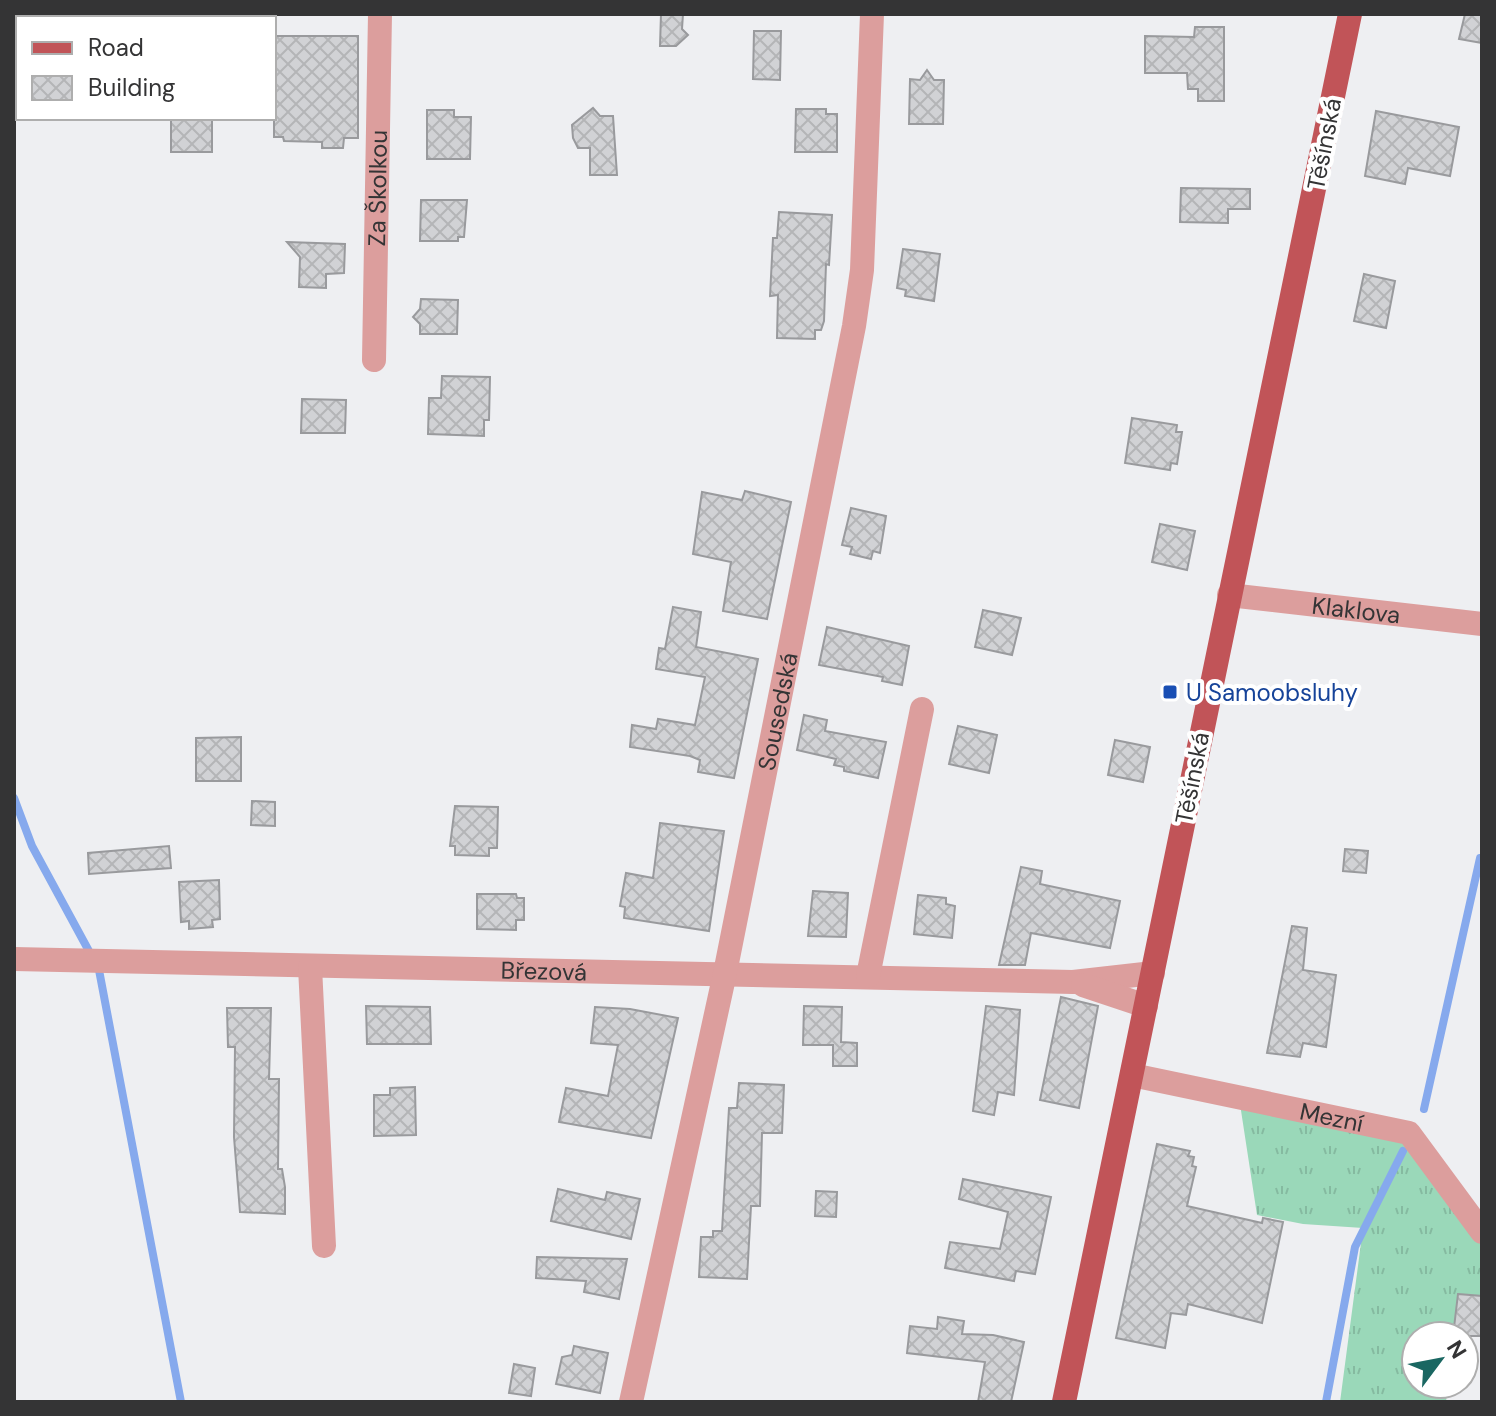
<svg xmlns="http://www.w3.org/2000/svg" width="1496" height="1416" font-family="'DM Sans',sans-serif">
<defs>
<pattern id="grass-tufts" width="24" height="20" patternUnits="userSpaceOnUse" patternTransform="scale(2)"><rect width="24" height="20" fill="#9ad8b9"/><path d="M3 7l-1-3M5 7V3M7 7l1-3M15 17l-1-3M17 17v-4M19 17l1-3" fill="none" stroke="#85baa0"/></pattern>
<pattern id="building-cross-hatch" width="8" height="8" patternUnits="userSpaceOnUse" patternTransform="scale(2)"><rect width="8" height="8" fill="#d1d2d5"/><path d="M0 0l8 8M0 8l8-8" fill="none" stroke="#b4b5b7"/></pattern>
</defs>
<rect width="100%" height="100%" fill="#eeeff2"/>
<path fill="url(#grass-tufts)" d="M1240,1104L1412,1141L1482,1238V1296L1458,1294L1454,1327H1446L1454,1329L1453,1336H1416V1384H1448L1446,1402H1340L1363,1228L1303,1224L1257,1215Z"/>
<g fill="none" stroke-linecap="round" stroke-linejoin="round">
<g stroke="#86a9ed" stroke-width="8">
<path d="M14,798L32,846L90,953"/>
<path d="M99,970L181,1402"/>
<path d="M1424,1109L1480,858"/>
<path d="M1326,1402L1355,1247L1403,1151"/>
</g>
</g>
<g fill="url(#building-cross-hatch)" stroke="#999a9d" stroke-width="2">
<path d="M661,14H683L682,29L688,35L676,46H660Z"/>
<path d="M1465,14H1482V43L1459,39Z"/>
<path d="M1195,27H1224V101H1198V89H1188L1187,73H1145V36L1194,37Z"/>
<path d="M754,31H781L780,80L753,79Z"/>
<path d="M274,36H358V138H344L343,148H322V142L284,141L283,137H274Z"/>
<path d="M927,70L934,80H944L943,124H909L910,79L920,80Z"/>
<path d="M593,108L600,116H613L617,175H590V148H578L573,138L572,125Z"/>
<path d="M796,109H826V114H837V152H795Z"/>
<path d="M427,110H454V117H471L470,159H427Z"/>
<path d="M1376,111L1459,127L1450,176L1408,168L1405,184L1365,176Z"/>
<rect x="171" y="118" width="41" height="34"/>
<path d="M1181,188L1250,189V209H1228V223L1180,222Z"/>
<path d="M421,200H467L464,237H458V241H420Z"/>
<path d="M779,212L832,215L829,265L826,264L824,321L821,330H815V339L777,338L778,295L770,296L773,238H777Z"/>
<path d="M287,242L345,244L344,273L326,274V288L299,287L300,257Z"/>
<path d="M903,249L940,254L934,301L905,296L906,290L897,288Z"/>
<path d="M1364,274L1395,281L1386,328L1354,321Z"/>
<path d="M421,299L458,300L457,334H420V324L413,317L420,309Z"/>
<path d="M442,376L490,377L489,420H484V436L428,434L429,398H441Z"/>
<path d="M302,399L346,400L345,433H301Z"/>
<path d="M1132,418L1177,425L1176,432H1182L1177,464L1171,463L1170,470L1125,463Z"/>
<path d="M745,491L791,502L767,619L723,611L731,562L693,554L702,492L742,500Z"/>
<path d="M851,508L886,516L880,553L873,551L871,559L850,554L852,547L842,545Z"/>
<path d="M1160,524L1195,531L1187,570L1152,562Z"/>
<path d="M673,607L701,612L696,647L758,659L734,778L698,772L700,760L690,756L630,747L632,725L656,729L658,719L695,725L705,677L656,669L659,648L665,649Z"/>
<path d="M983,610L1021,618L1012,655L975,647Z"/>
<path d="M827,627L909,646L902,685L882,681L883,677L819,665Z"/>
<path d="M804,715L827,720L825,731L886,742L878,778L844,771V767L834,765L836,759L797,750Z"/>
<path d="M958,726L997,735L989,773L949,764Z"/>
<path d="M241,737V781H196V738Z"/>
<path d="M1115,740L1150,747L1143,782L1108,775Z"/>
<path d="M252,801L275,802V826L251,825Z"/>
<path d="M455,806L498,807L497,848H489V856L455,855V846H450Z"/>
<path d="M660,823L724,831L709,931L624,918L625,907L620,906L626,873L653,878Z"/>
<path d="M169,846L171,868L89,874L88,853Z"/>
<path d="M1345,849L1368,851L1366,873L1343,871Z"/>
<path d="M1021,867L1042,871L1040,884L1120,901L1110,948L1031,933L1025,965H999Z"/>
<path d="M219,880L220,919L212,920L213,927L189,929V921L181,922L179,882Z"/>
<path d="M813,891L848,893L846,937L808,936Z"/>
<path d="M477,894H516L517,898H524V920H516V930L477,929Z"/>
<path d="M918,895L946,898V904L955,906L952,938L914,934Z"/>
<path d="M1292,926L1307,928L1303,970L1336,975L1326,1047L1303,1043L1300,1057L1267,1053Z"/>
<path d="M1061,997L1098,1006L1079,1108L1040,1100Z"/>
<path d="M366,1006L430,1007L431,1044H367Z"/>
<path d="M804,1006L842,1007L841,1042L857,1043V1066H833V1045H803Z"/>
<path d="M986,1006L1020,1010L1014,1095L998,1092L994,1115L973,1111Z"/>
<path d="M595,1007L630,1009L678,1018L651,1138L559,1122L566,1088L608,1096L618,1045L591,1043Z"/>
<path d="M227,1008H271L269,1079H279L278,1169H282L285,1187V1214L240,1212L234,1137L235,1047H228Z"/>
<path d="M739,1083L784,1085L782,1133H762L760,1206H751L747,1279L699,1277L701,1237H713V1231H722L729,1108H737Z"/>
<path d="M415,1087L416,1135L374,1136V1095H390V1088Z"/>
<path d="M1157,1144L1190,1151L1188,1156L1194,1157L1192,1166L1196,1167L1187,1206L1262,1223L1263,1218L1283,1222L1262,1323L1188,1304L1186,1315L1171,1313L1165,1348L1116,1338Z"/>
<path d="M963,1179L1051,1197L1035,1274L1016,1271L1014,1281L945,1268L950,1242L1000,1249L1008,1212L959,1199Z"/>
<path d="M558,1189L605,1200L607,1192L640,1199L631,1239L551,1221Z"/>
<path d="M816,1191L837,1192L836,1217L815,1216Z"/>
<path d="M537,1257L627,1259L619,1299L584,1292L586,1281L536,1278Z"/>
<path d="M1458,1294L1482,1296V1336H1453Z"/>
<path d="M938,1317L964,1321L962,1334L993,1335L1024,1342L1011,1402H978L985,1362L907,1353L910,1326L937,1329Z"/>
<path d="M574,1346L608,1353L600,1393L556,1384L562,1357L572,1355Z"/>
<path d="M514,1364L535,1368L531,1396L509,1393Z"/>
</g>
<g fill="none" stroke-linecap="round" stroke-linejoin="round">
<g stroke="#dc9e9d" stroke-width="24">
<path id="s1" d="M374,360L380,14"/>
<path id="s2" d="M1229,595L1482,624"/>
<path id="s3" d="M14,959L1073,982L1153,973"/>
<path d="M310,967L324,1246"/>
<path d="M868,976L922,709"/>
<path d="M1083,985L1146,1006"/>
<path id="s4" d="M1132,1075L1409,1133L1482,1232"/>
<path id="s5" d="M631,1402L725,973L854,326L862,270L872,14"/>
</g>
<path stroke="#c15458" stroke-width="24" d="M1064,1402L1350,14"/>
</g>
<rect fill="#1a4fb4" stroke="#fff" stroke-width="3" x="1162" y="684" width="16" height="16" rx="4"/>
<g text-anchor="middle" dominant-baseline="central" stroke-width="8" stroke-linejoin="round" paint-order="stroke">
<g font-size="24" fill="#343435" stroke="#fff">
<text transform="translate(1324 144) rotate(-79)">Těšínská</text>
<text stroke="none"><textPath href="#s1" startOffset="172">Za Školkou</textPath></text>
<text stroke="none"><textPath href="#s2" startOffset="128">Klaklova</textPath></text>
<text stroke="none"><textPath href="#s5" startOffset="706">Sousedská</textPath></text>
<text transform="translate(1192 778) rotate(-79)">Těšínská</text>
<text stroke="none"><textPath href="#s3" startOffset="530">Březová</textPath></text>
<text stroke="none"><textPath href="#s4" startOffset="204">Mezní</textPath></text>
</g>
<g font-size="24" fill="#164399" stroke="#fff" text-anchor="start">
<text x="1186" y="692">U Samoobsluhy</text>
</g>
</g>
<rect width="1496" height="1416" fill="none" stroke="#343435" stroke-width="32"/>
<rect x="16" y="16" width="260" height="104" fill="#ffffff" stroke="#aeaeae" stroke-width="2"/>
<rect x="32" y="42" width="40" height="12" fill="#c15458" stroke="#aeaeae" stroke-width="2"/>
<text x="88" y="56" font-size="24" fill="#343435">Road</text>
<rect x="32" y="76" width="40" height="24" fill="url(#building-cross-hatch)" stroke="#aeaeae" stroke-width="2"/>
<text x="88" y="96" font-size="24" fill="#343435">Building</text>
<g transform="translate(1440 1360) rotate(58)"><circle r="38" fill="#ffffff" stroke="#aeaeae" stroke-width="2"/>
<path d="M0-6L14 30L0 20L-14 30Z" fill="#1a6762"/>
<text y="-12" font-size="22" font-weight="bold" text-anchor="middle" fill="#343435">N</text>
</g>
</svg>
